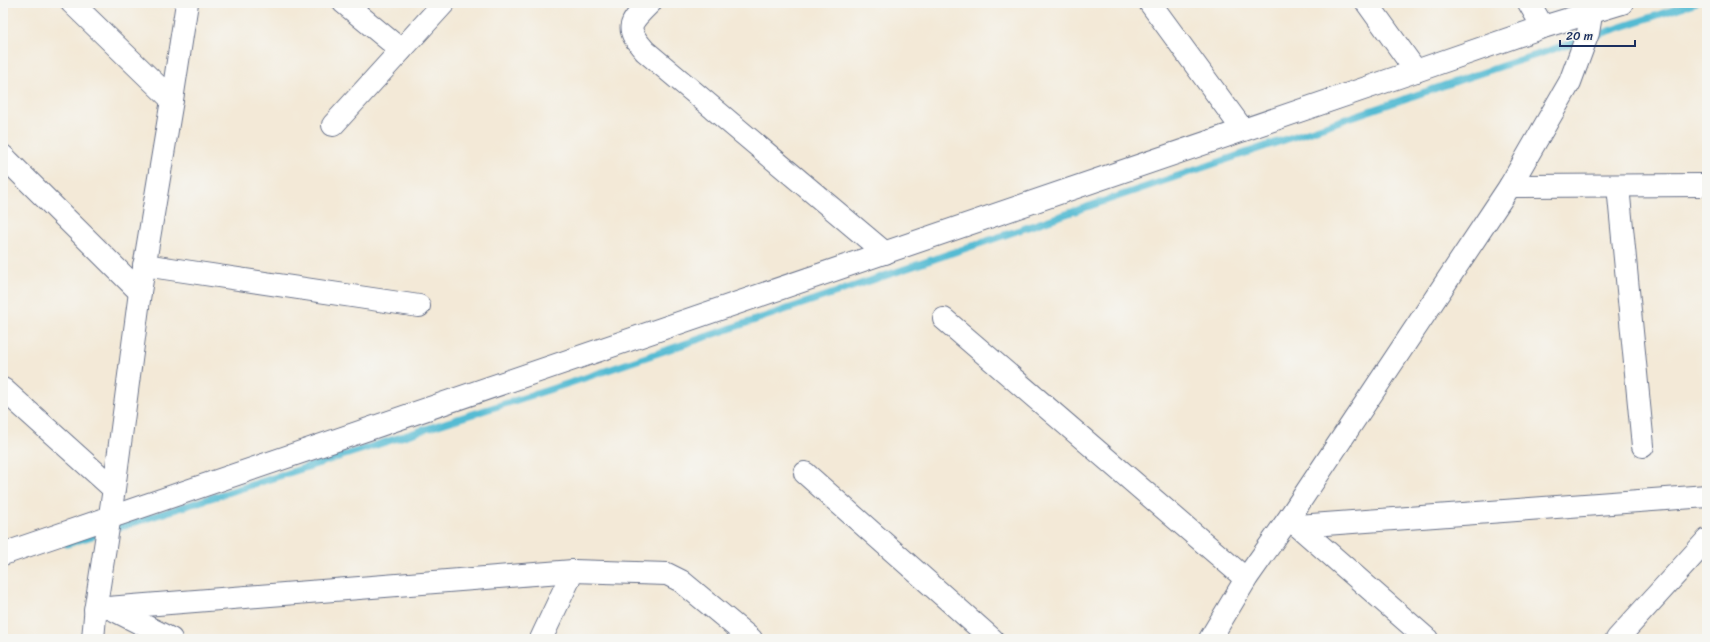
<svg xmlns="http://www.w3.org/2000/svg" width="1710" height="642" font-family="Sriracha,sans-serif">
<rect width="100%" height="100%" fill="#f6f6f2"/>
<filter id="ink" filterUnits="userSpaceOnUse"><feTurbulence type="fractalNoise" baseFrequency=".025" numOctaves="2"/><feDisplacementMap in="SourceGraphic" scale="8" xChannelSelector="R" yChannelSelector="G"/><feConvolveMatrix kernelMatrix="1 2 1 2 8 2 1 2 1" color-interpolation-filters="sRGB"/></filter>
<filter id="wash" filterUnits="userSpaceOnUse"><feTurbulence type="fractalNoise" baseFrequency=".012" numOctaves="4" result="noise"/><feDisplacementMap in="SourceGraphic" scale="16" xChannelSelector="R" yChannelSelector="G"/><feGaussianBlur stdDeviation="0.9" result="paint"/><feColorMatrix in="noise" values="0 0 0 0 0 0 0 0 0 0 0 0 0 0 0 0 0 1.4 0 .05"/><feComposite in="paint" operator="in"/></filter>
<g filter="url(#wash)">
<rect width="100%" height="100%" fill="#f3e9d7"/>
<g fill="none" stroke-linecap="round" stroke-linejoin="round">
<g stroke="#55bbd3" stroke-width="7">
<path d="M1591,37L1694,3"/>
<path d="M67,544L570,383L1463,79L1581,40"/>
</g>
</g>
</g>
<g filter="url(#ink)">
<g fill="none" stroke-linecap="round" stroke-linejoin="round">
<defs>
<g id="minor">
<path d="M72,3L172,100"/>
<path d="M344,3L401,50"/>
<path d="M650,3C629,24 624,27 645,51L885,253"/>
<path d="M1150,3L1243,130"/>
<path d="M1367,3L1416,71"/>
<path d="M1529,3L1543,27"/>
<path d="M333,125L444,3"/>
<path d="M3,156L140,292"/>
<path d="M1510,186L1707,185"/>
<path d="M1618,186L1643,446"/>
<path d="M144,265L419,306"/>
<path d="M944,319L1246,579"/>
<path d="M3,389L114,489"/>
<path d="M805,473L992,639"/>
<path d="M1291,520L1427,639"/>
<path d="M1298,526L1707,496"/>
<path d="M3,554L1416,71L1543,27L1622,3"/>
<path d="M110,608L171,639"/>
<path d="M95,609L573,571L667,574L681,581L751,639"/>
<path d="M93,639L96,605L114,489L140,292L172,100L187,3"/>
<path d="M541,639L573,571"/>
<path d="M1210,639L1246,579L1289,518L1510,186L1570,82L1588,33L1593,3"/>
<path d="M1617,639L1707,540"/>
</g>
</defs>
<use href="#minor" stroke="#677088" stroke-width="24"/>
<use href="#minor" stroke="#fff" stroke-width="22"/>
</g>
</g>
<rect width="1710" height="642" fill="none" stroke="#f6f6f2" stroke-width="16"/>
<path d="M1560 40v6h75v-6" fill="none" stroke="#1b2f5e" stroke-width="2"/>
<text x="1566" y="40" font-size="12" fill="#1b2f5e" stroke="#f6f6f2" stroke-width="3" paint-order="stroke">20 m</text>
</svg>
